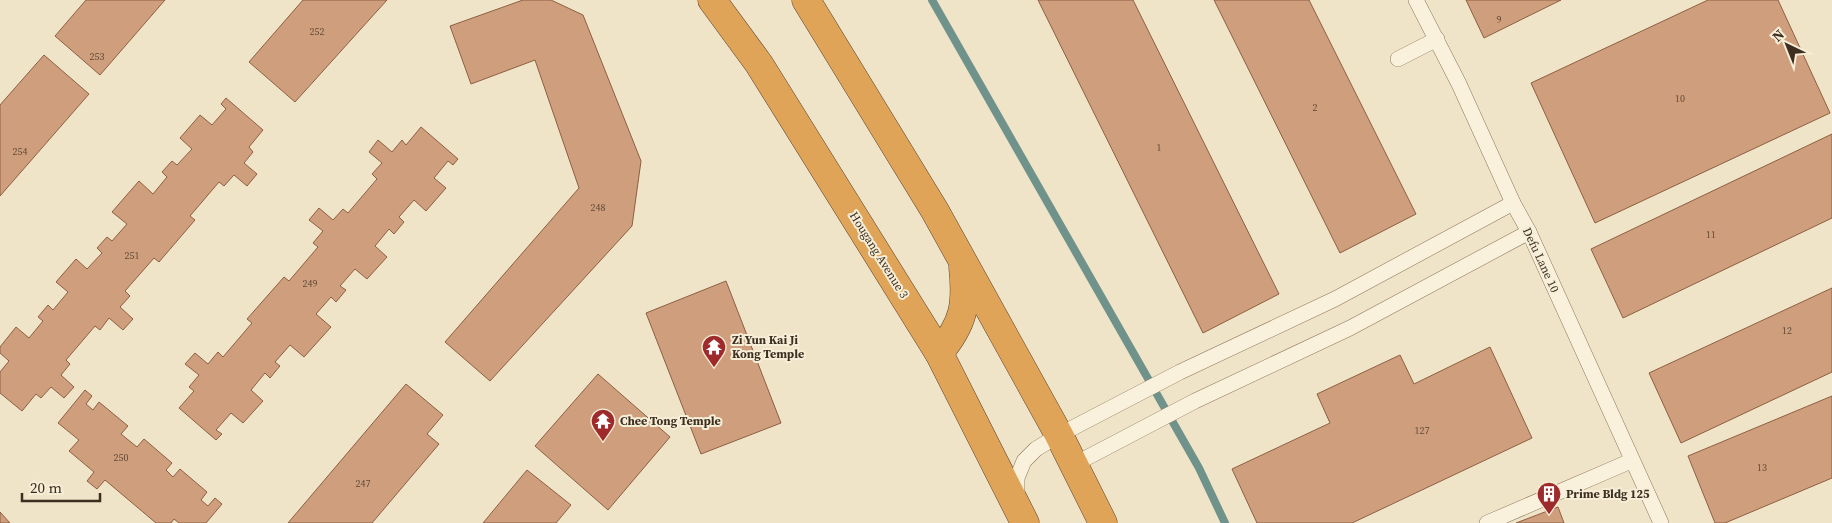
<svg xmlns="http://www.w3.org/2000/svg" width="1832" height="523" font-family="'Source Serif 4',serif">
<rect width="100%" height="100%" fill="#f0e4c8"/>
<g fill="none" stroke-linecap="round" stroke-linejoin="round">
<path stroke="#6f938a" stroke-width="8" d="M932,0L1199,468L1225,523"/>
</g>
<g fill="#cf9f7d" stroke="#8d5f41">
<path d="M86,0H165L100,75L55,36Z"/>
<path d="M303,0H387L295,102L249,62Z"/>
<path d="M523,0H551L583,15L641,161L632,226L490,381L445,342L579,188L535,60L471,84L450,26Z"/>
<path d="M1038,0H1133L1279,294L1203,333Z"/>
<path d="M1214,0H1309L1416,214L1340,253Z"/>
<path d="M1466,0H1561L1484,38Z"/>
<path d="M1708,0H1778L1830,113L1595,223L1531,83Z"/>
<path d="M44,55L89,94L0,196V105Z"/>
<path d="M226,98L263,130L249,147L253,152L244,163L257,174L247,186L234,175L224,186L219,182L190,216L195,220L159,262L154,258L125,291L130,296L120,307L133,319L123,330L109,318L100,330L95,326L66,360L70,364L61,375L74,387L64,398L51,387L41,398L36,394L22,411L0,393V372L9,361L0,353V347L16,327L29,338L43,321L38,317L48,305L53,310L68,292L56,282L76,259L87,269L102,253L97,248L107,237L112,241L127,224L112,212L139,181L153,194L167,177L162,172L172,161L177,165L192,149L180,138L200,115L212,125L226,109L221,104Z"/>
<path d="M421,127L458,159L453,165L448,161L434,178L446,188L426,211L414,200L399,217L404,222L394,234L389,229L375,246L387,257L367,279L355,269L340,286L346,290L336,302L331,297L316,314L331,327L304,357L290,345L275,362L280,366L270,378L265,373L251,390L263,401L243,423L231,413L216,430L222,434L216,440L179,408L194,391L189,387L199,375L185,364L195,353L208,364L218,352L223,357L252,323L247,319L284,277L289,281L318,247L313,243L323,231L309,220L319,208L333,220L343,209L348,213L377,179L372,174L382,163L369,152L378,140L392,152L402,140L406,145Z"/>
<path d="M1832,134V218L1623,318L1591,249Z"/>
<path d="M726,281L781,423L701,454L646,313Z"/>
<path d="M1832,288V372L1681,443L1649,373Z"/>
<path d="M1490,347L1532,438L1352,523H1257L1232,469L1330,423L1317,394L1400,355L1414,384Z"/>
<path d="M598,374L670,437L608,510L535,446Z"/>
<path d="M406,384L443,415L427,434L439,444L372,523H288Z"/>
<path d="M85,390L92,396L86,404L93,410L99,402L128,426L121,434L137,447L144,439L172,463L166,470L173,477L180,469L207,492L201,500L208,506L215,498L222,504L206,523H179L174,519L171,523H156L105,480L97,489L87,481L94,472L69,451L79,440L58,423Z"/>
<path d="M1832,396V478L1725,523H1715L1688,456Z"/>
<path d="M527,470L571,505L556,523H483Z"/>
<path d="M1558,507L1564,523H1516Z"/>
<path d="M0,512L10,523H0Z"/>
</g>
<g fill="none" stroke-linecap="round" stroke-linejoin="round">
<defs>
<g id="lane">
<path d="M1416,0L1459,84L1513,203L1529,232L1661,523"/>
<path d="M1398,59L1437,39"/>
<path d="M1073,465L1195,401L1350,328L1529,232"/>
<path d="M1017,496V478L1024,461L1036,449L1059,435L1180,372L1335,299L1513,203"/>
<path d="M1487,523L1631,461"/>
</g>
<g id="highway">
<path d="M712,0L759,64L939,353L1025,523"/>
<path d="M806,0L935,211L1059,435L1103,523"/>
<path d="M939,353C964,323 967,305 963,267"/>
</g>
</defs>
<use href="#lane" stroke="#8d765c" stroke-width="16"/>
<use href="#highway" stroke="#5b4430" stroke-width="29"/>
<use href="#lane" stroke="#faf1dc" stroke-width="15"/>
<use href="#highway" stroke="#e0a458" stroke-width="28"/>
</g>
<defs>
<symbol id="temple-pin" viewBox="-11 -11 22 30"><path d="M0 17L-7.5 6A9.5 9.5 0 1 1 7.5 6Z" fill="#9e2a2b" stroke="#f7eed8"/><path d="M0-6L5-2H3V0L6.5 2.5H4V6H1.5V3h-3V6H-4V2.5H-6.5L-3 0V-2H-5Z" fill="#fff"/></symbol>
<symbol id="building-pin" viewBox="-11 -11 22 30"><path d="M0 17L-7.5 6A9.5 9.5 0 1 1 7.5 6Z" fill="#9e2a2b" stroke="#f7eed8"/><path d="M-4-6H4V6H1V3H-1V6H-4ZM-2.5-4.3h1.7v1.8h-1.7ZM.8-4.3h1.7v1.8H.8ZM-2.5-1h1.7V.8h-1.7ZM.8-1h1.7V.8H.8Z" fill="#fff"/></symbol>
</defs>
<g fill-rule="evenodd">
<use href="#temple-pin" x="700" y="333" width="28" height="38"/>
<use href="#temple-pin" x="589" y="407" width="28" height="38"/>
<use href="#building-pin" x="1535" y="480" width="28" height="38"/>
</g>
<g text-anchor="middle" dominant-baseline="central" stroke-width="4" stroke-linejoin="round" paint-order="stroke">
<g font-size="10" fill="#624a37">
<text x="1499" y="19">9</text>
<text x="317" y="31">252</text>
<text x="97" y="56">253</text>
<text x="1680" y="98">10</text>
<text x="1315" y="107">2</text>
<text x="1159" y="147">1</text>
<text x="20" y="151">254</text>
<text x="598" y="207">248</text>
<text x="1711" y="234">11</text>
<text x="132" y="255">251</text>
<text x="310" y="283">249</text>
<text x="1787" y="330">12</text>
<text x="1422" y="430">127</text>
<text x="121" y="457">250</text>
<text x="1762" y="467">13</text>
<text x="363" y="483">247</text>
</g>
<g font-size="12" fill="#3d2e20" stroke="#f7eed8">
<text transform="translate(879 255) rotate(58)">Hougang Avenue 3</text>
<text transform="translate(1541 260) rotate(65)">Defu Lane 10</text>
</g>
<g font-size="12" font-weight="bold" fill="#3d2e20" stroke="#f7eed8" text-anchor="start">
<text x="732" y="340">Zi Yun Kai Ji<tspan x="732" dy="14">Kong Temple</tspan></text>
<text x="620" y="421">Chee Tong Temple</text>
<text x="1566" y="494">Prime Bldg 125</text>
</g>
</g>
<g transform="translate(1787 45) rotate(317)" stroke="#f7eed8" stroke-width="4" paint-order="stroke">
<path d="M0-4L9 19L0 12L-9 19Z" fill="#3d2e20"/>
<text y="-8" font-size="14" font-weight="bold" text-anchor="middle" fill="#3d2e20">N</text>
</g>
<path d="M22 493v8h78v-8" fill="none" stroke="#3d2e20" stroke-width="2.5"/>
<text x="30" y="493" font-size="15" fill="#3d2e20" stroke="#f7eed8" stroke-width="4" paint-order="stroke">20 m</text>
</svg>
